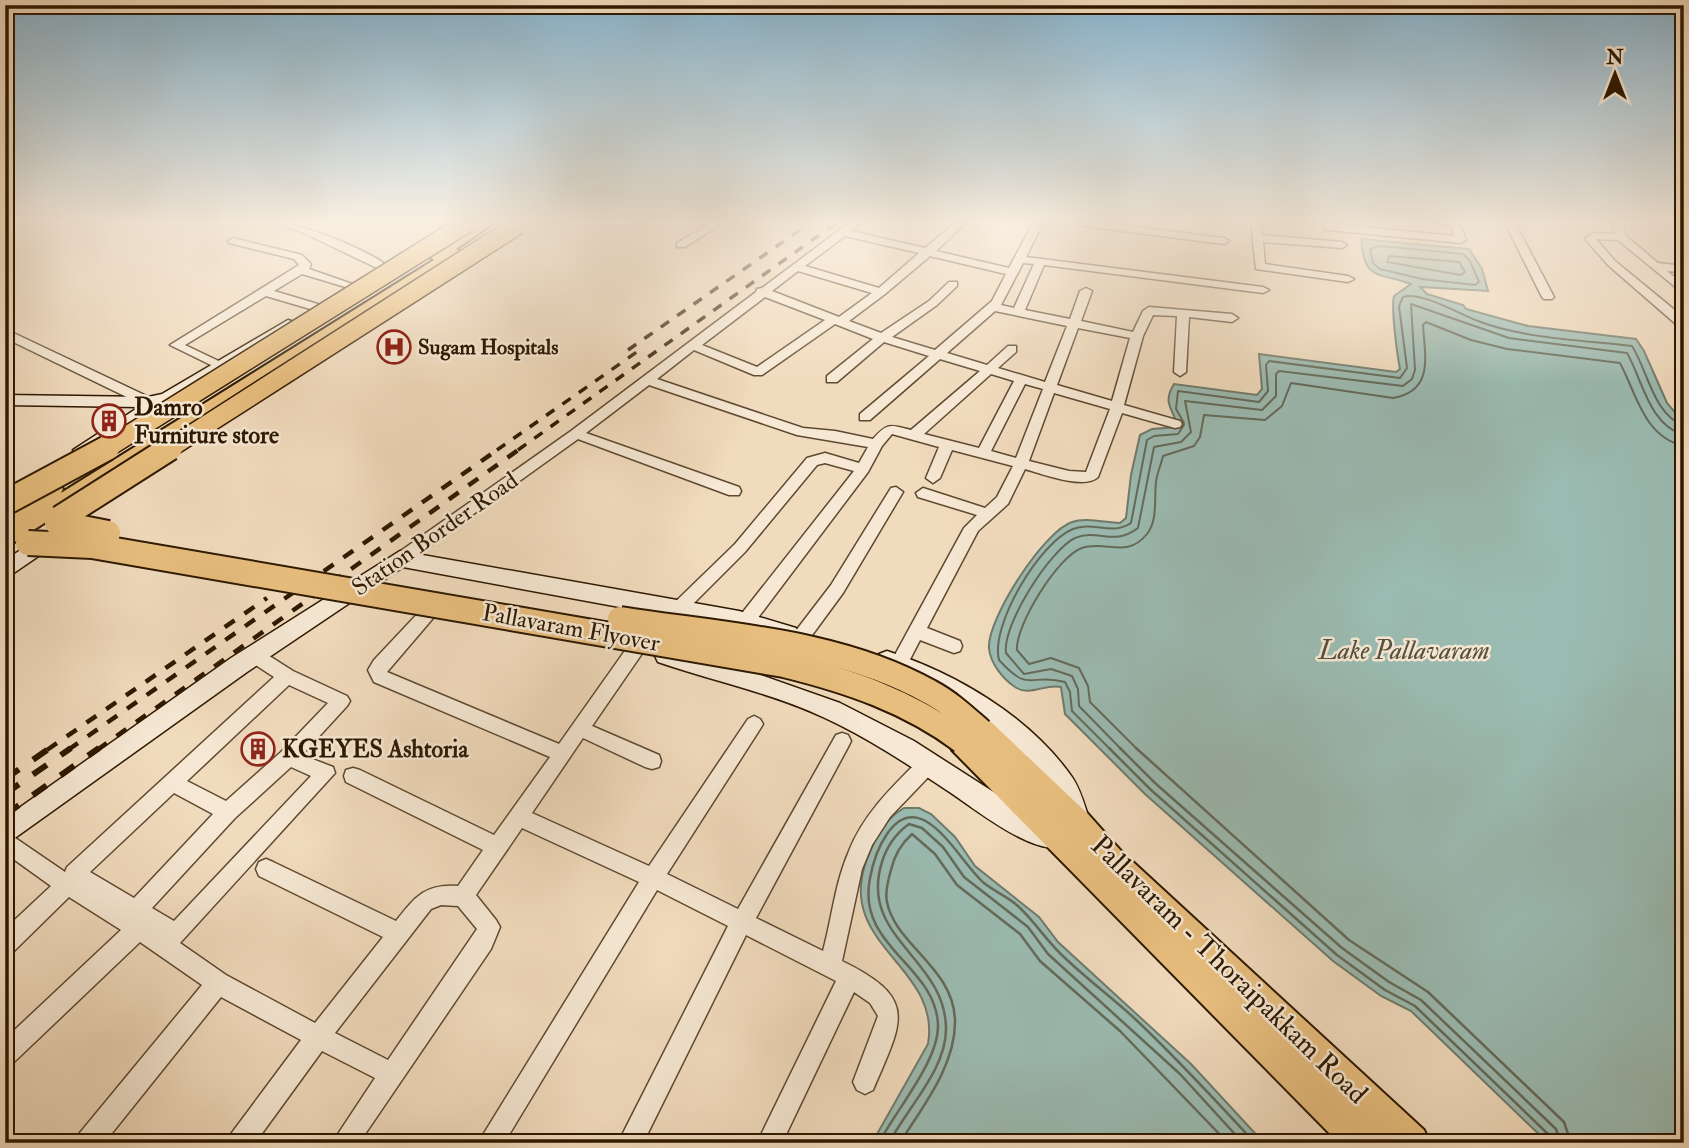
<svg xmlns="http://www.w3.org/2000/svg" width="1689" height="1148" font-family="'IM FELL Double Pica',serif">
<rect width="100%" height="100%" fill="#f1dbbd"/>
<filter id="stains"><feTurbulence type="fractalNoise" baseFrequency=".00286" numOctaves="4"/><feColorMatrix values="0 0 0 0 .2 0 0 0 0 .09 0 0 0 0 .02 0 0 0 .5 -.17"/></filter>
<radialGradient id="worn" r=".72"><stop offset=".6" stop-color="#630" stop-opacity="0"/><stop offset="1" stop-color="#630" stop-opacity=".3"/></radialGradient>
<g fill="#9bbbb2" stroke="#6f7a6b" stroke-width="2">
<path d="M1361,239L1469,249L1482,269L1488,291L1420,287L1427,294L1463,305L1466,309L1528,326L1636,339L1644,351L1667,403L1684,423V1143H1548L1411,1011L1381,996L1333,961L1145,794L1065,714L1061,687C1046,683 1029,697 1015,687C1003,679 990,663 989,648C987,619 1044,531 1072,522C1086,517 1106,523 1120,523L1126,518L1131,475L1140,435L1152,429L1177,427C1175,409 1161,405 1174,384L1257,395L1262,389L1259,354L1396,372L1400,369C1397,354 1391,308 1394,296L1411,284C1378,272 1364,281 1361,239Z"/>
<path d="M904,808H919L931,814L955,837L975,866L1039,917L1058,942L1191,1064L1264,1143H872L928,1044C942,964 830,945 869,854C877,835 885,819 904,808Z"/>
</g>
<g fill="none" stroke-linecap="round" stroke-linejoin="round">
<g stroke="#646a5a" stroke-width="2">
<path d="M1380,246L1463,254L1470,261L1479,282L1475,285L1422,279L1380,269L1373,263L1370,249Z"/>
<path d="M1389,256L1459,262L1465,272L1461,275L1387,262Z"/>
<path d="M1184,423L1176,409L1178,391L1259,402L1268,391L1266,365L1269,361L1400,378L1407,368L1399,306L1403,297C1421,291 1459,314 1478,321C1525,339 1582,340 1632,346C1648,371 1653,414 1684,426"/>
<path d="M1111,750L1072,711L1070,692L1065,682C1029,672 1031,695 999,660C990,625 1040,542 1073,529C1093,521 1112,536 1131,523L1147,440L1154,436L1178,434L1184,425"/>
<path d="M1122,750L1079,706L1078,689L1072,676L1051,669L1024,674L1006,653C1002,625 1050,550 1075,538C1098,528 1113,547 1138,528L1154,447L1181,442L1191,432L1185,401L1262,410L1276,396V374L1279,371L1403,386L1412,379L1415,370L1411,304L1509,338L1627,353C1643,381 1649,425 1684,435"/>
<path d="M1138,750L1090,702L1088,686L1079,668L1051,658L1029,664L1017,650C1015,626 1058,556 1082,548C1106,540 1127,559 1147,534C1158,520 1154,499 1156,482C1157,473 1161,465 1163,456L1194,446L1200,437L1204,415L1265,420L1282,406L1291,383L1393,398C1434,391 1425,357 1423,325L1426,322L1471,340L1507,349L1620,363C1637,395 1644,437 1684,446"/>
</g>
<g stroke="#646a5a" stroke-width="2.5">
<path d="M1109,748L1150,789L1337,955L1385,990L1415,1006L1549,1135L1552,1143"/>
<path d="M1120,748L1155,783L1342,948L1389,982L1421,1000L1556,1129L1561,1143"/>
<path d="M1136,748L1349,940L1428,992L1564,1122L1571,1143"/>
<path d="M879,1143C895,1111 939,1061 938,1025C936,965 856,947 870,878C873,862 878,847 887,834C922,783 959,862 984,883C995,892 1009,897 1019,907C1036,923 1048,943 1065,958C1087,979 1111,997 1133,1017C1176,1057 1215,1100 1255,1143"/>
<path d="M889,1143C907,1108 946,1070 946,1029C946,958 858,938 882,862C887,846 895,834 909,824L922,828L943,847L964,877L1028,927L1048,954L1180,1074L1243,1143"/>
<path d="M900,1143C922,1107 955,1067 955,1022C955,968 895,945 887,902C885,893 888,880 891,870C894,856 901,844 912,834L935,854L957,885L1020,934L1040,961L1120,1031L1228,1143"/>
</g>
<defs>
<g id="street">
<path d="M276,223C300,222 370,251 389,267L379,269L304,233Z"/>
<path d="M710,223H722L685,247H677V243Z"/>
<path d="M849,223H860L851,231L925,248L955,223H966L936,251L1009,268L1033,223H1043L1026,257L1263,287L1269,290L1263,293L1044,265L1025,310L1070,319L1080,291L1086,288L1092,291L1081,321L1133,332L1143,311L1149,307L1232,314L1238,318L1232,322L1189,317L1186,372L1180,376L1174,372L1177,316L1153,315L1143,336L1124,405L1180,421L1182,424L1180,427L1175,428L1122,413L1098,477C1085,490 1042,474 1025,469L1008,504L978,531L927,628L960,641L962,646L960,651L954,653L920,640L905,669L899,671L893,669L890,664L964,528L977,515L918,497L916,493L923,488L985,508L997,497L1013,466L952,450L940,478L933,483L926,478L939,447L892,434L882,446L868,472L751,627H739L737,622L739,617L854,471L825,463L817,465L745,552L684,613H672L670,609L672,605L735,544L807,458L825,453L859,463L868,447L797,435L649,385L586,433L739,487L741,491L739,495H729L578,439L405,563H395L392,559L395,555L571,431L756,292L757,289L762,288ZM845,236L919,253L879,288L805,266ZM930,256L1006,274L992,301L935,350L892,337L937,305L957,286V282H949L929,301L881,333L849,321L885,294ZM1023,263L1034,264L1014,308L1001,305ZM798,271L872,293L839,317L772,291ZM765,297L825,320L757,367L702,345ZM995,311L1067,326L1045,382L998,368L1016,352V346H1008L987,365L947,353ZM835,324L873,339L827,376V382H837L884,342L929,356L860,414V420H870L940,359L980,371L911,430C890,425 888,422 873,439L835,431L803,428L657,379L694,350L754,375H762ZM1078,328L1130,338L1112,401L1057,385ZM991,374L1014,381L979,448L924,434ZM1025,384L1043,389L1016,458L991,451ZM1054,393L1110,409L1086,472L1069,471L1029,461Z"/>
<path d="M1078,223H1105L1224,238L1229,241L1224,244L1083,226Z"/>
<path d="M1251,223H1261L1262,235L1342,242L1347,245L1342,248L1263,242L1265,264L1348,276L1354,279L1348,282L1256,269Z"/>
<path d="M1323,223L1454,236L1452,227L1438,223H1459L1466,240L1461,243L1328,230L1324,229Z"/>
<path d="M1505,223H1515L1554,297L1552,299H1544L1542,297Z"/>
<path d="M1612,223H1622L1626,236L1658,263L1684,266V272L1667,271L1684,285V294L1618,240L1596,239L1615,261L1677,312L1684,319V331L1608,265L1585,239L1593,233L1615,234Z"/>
<path d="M233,238L302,255L311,264L309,269L358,286L352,289L302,274L274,291L321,305V309L317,311L266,296L185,345L227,365L221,369L217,368L170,345L299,265L294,259L229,243L228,241Z"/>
<path d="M5,329L153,399L155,402L148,406L143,405L5,338Z"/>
<path d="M896,487L903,492L843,593L807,642H795L793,637L795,632L831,585L891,488Z"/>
<path d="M428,607L434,609L436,613L434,617L387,672L559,744L629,645L635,643L641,645L643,650L641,655L592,726L659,755L661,761L659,767L652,769L645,767L583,738L532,813L649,866L748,719L754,716L760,719L763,724L760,729L667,874L738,909L836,735L842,733L848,735L851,741L848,747L756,918L823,951C832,918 835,883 849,851C864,813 894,785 922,757L929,755L936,757L938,763L936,769L890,817L872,845L862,869L842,961C920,999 902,1021 873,1090L865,1094L857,1090L853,1082L878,1016L870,1003L854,992L782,1143H757L836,981L746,935L643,1143H618L728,926L657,890L504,1143H478L639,882L522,828L476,895L496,920L500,927L491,949L359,1143H332L375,1078L322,1051L255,1143H228L231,1134L301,1040L221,997L104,1143H76L79,1134L202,985L140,942L13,1063L5,1066V1039L121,930L69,897L13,952L5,955V929L51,886L5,853V831L65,872L67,867L274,677L248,660L246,655L248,650L254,648L260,650L293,671L347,696L350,701L347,706L302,755L333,767L335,773L180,943L226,975L315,1023L383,937L259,876L256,869L259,862L266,859L273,862L396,921C416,896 425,884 458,886L483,850L346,782L344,776L346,770L353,768L360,770L494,835L550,757L374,682L368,670L374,660L422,609ZM289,685L328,703L281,752L226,801L187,781ZM291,767L311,776L174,921L152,908L235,818ZM174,793L213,814L134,898L90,872ZM441,905L458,906L477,929L388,1060L335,1033L431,909Z"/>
</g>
<g id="secondary">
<path d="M1669,223H1684V228L1671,226Z"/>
<path d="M288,320L294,322V328L89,454H75L73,450L139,407L5,405V395L148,397L162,394Z"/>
<path d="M49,532L56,534L59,539L56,544L5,579V560Z"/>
<path d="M400,551L739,611L796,628L799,634L796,640L788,643L739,629L403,567L247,672L5,845V818L231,658Z"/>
<path d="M666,647L721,661L840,703L914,741L1034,818L1065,828L1069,837L1065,846C1035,858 974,808 948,791C909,765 868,738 825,718C772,693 713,681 658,662L655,656L658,650Z"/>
<path d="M887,651C957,674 1029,716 1072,777C1081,790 1085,807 1090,822L1086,830L1077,834L1068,830C1063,819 1061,806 1055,795C1027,740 935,686 879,666L876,660L879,654Z"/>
</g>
<g id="primary">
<path d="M475,223H494L456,249L464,254L462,258L5,548V528L12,524L5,526V507L52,481L60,484L63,489L61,493L434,260L427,255L429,251Z"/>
<path d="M981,719L991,722L1088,814L1121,851L1424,1130L1430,1143H1339L952,750L948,741L952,732L967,731L971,722Z"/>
</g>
</defs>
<use href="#street" stroke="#5e4930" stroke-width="3"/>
<use href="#secondary" stroke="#2d1801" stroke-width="3"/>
<use href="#primary" stroke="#2d1801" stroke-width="4"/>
<use href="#street" fill="#f6e8d4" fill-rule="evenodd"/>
<use href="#secondary" fill="#f6e8d4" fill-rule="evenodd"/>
<use href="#primary" fill="#e8be7e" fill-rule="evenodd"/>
<g stroke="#2d1801" stroke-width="3.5" stroke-dasharray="10 10" stroke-linecap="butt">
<path d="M628,350L810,223"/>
<path d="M497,450L641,349"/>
<path d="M518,450L836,223"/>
</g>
<g stroke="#2d1801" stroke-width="4.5" stroke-dasharray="12 12" stroke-linecap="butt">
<path d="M47,750L267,598"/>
<path d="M68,750L500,448"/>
<path d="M97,750L521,448"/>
</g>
<g stroke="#2d1801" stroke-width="6" stroke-dasharray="17 17" stroke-linecap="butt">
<path d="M5,779L50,748"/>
<path d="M5,794L71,748"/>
<path d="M5,815L99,748"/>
</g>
<defs>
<g id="primary-bridge-far1">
<path d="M104,450L467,223"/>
<path d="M167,450L518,225"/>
</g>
<g id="primary-bridge">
<path d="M5,503L107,448"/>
<path d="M60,518L170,448"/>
<path d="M57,523L108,533"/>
<path d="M28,543L92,546L784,665C849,681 908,701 962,741"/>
<path d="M620,619C722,635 838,640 930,692C949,702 965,717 981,731"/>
</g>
</defs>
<use href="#primary-bridge-far1" stroke="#2d1801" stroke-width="21" stroke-linecap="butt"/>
<use href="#primary-bridge" stroke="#2d1801" stroke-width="28" stroke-linecap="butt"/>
<use href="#primary-bridge-far1" stroke="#e8be7e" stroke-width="18"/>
<use href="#primary-bridge" stroke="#e8be7e" stroke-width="24"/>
</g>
<linearGradient id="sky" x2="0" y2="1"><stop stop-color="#89b7d2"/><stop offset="0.58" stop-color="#f9efe1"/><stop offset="1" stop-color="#f9efe1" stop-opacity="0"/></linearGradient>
<rect width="1689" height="383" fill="url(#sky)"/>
<defs>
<symbol id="hospital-ring" viewBox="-11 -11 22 22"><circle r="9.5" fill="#f6e8d4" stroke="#8f2418" stroke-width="1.5"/><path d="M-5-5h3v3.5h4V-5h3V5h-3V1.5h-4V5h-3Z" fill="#8f2418"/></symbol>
<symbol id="building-ring" viewBox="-11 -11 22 22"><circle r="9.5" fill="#f6e8d4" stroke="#8f2418" stroke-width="1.5"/><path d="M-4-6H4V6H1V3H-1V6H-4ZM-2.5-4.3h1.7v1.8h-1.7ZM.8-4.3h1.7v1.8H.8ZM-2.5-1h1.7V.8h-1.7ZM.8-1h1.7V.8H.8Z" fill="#8f2418"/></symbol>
</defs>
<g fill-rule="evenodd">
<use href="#hospital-ring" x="375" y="328" width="38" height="38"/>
<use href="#building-ring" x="90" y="402" width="38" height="38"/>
<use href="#building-ring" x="239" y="730" width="38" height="38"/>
</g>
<g text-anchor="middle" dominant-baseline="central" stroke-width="5" stroke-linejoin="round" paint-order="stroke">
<g font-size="21" font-weight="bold" fill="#2d1801" stroke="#f6e8d4" text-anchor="start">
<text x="418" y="347">Sugam Hospitals</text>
</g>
<g font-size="24" font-weight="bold" fill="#2d1801" stroke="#f6e8d4" text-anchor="start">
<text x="134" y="407">Damro<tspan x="134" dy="28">Furniture store</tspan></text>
<text x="282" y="749">KGEYES Ashtoria</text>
</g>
<g font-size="24" fill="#2d1801" stroke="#f6e8d4">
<text transform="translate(435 534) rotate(-35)">Station Border Road</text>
<text transform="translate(571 628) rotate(10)">Pallavaram Flyover</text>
</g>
<g font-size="26" font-style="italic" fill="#54513f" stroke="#f6e8d4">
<text x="1404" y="651">Lake Pallavaram</text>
</g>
<g font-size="28" fill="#2d1801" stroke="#f6e8d4">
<text transform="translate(1229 970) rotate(44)">Pallavaram - Thoraipakkam Road</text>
</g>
</g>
<rect width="1689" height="1148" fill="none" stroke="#f1dbbd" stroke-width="28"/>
<rect x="7" y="7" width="1675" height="1134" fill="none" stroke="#2d1801" stroke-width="3.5"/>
<rect x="14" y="14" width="1661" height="1120" fill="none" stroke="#2d1801" stroke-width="2"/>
<g transform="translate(1615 74)" stroke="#f6e8d4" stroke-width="5" paint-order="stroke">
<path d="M0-5L12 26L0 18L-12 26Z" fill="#2d1801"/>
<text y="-10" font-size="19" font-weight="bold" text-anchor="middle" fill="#2d1801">N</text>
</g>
<rect width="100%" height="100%" filter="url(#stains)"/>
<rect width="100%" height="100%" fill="url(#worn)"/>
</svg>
